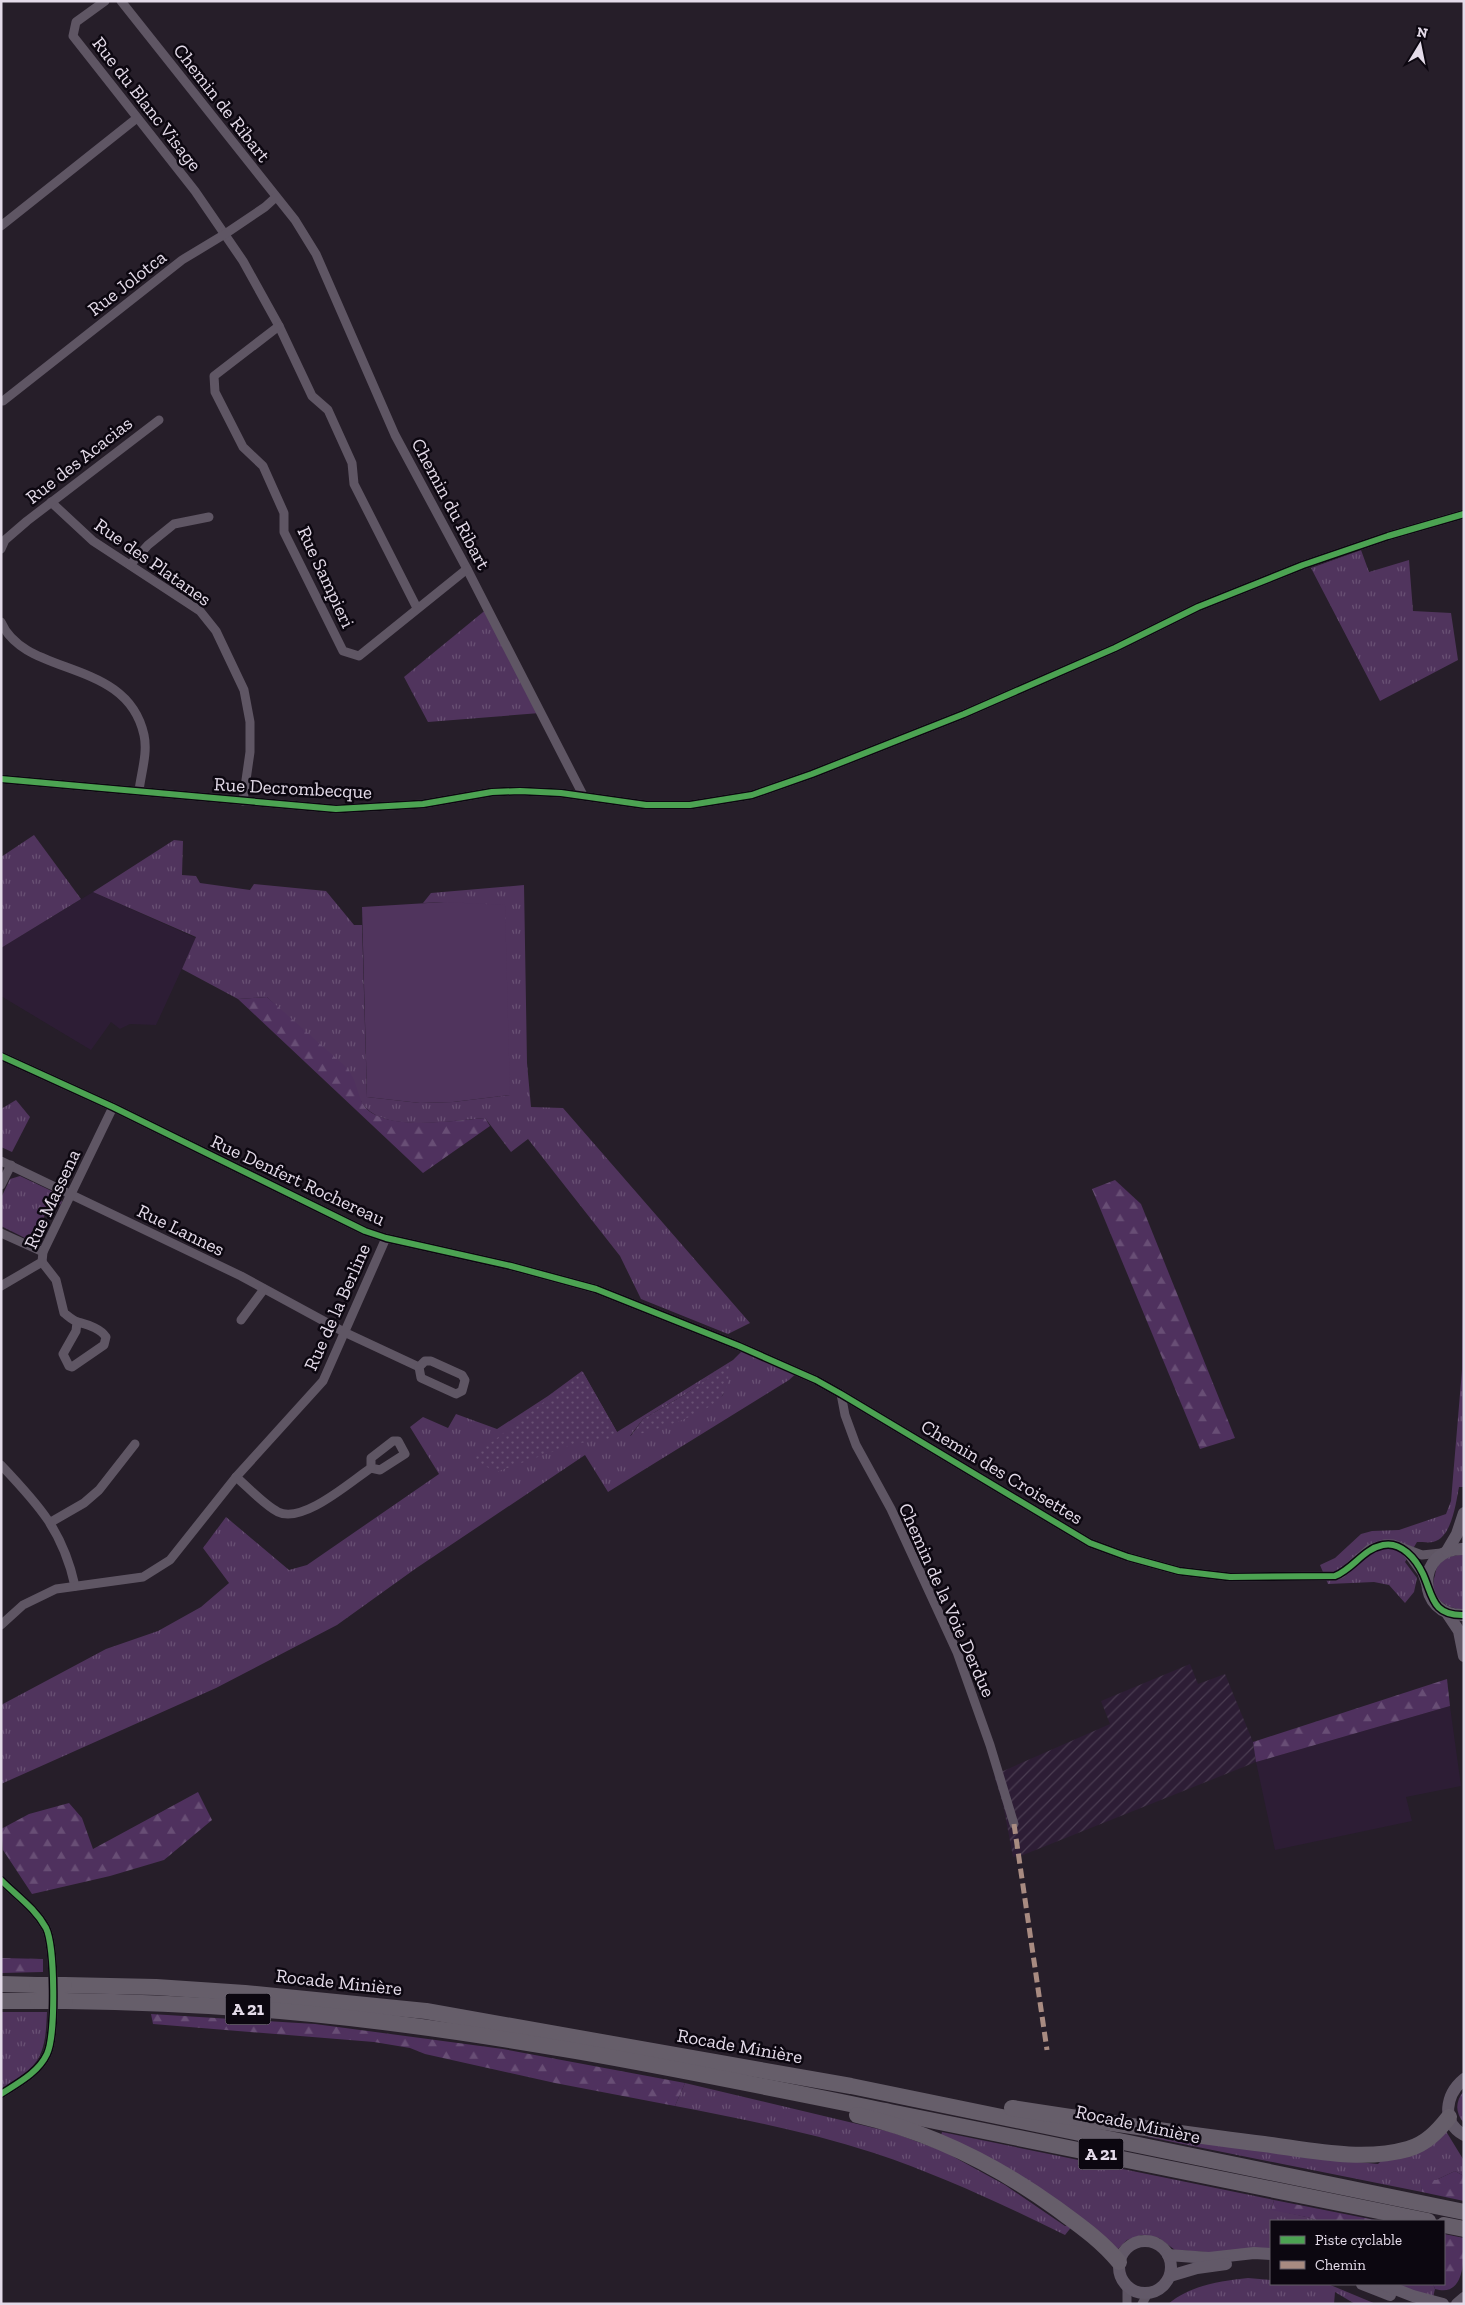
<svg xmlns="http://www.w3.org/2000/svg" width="1465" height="2305" font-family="'Zilla Slab',serif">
<defs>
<pattern id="industrial-furrows" width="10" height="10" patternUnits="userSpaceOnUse" patternTransform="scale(1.25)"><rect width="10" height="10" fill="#2d1d35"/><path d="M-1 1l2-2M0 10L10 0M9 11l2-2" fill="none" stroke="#4b3d52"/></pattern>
<pattern id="grass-tufts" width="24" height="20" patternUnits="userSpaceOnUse" patternTransform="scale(1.25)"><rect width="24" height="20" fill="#50345d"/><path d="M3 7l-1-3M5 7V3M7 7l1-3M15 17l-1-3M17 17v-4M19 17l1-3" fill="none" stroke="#695174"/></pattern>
<pattern id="forest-firs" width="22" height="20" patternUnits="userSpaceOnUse" patternTransform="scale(1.25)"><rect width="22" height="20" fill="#4f315e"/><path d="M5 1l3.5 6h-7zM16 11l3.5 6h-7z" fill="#684e75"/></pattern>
<pattern id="park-dots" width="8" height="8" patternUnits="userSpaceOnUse" patternTransform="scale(1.25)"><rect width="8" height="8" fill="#50345d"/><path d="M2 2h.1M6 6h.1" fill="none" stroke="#695174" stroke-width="1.8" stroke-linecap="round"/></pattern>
</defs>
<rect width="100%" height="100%" fill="#261e29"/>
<g fill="#2d1d35">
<path d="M93,892L196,938L156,1025L130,1024L120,1029L111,1022L91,1050L1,996V948Z"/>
<path d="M1450,1706L1461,1786L1406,1797L1412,1821L1275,1850L1256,1762Z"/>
</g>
<path fill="url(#industrial-furrows)" d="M1190,1664L1198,1684L1225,1674L1253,1742L1256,1762L1023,1855L1013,1857L1003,1804L994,1775L1110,1724L1101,1701Z"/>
<g fill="url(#grass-tufts)" fill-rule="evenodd">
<path d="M1361,550L1369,572L1409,560L1413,611L1451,613L1458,660L1380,701L1311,568Z"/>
<path d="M488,608L540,713L428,722L404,677Z"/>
<path d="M34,835L81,899L1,948V857Z"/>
<path d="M174,840L183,841L182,875L196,876L200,883L250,890L254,884L326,891L354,925H362L367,1097L420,1103L453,1102L510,1095L444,902L423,903L431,893L524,885L527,1063L531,1107L563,1108L750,1323L728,1334L641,1299L620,1256L528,1139L511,1152L485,1118C454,1120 379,1135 361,1101L290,1019L267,997L238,999L182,969L196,937L93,892Z"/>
<path d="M16,1100L30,1117L12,1152L1,1147V1109Z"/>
<path d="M20,1176L58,1194L62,1202L60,1205L51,1201L36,1235L44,1239L35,1243L1,1226V1198L10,1179Z"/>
<path d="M1464,1214V1487H1459C1456,1502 1452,1538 1433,1542C1429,1543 1422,1542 1417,1542L1405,1562L1417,1578L1414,1592L1405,1603L1389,1585L1374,1582L1328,1584L1320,1565L1335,1558L1361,1534L1372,1531L1399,1530L1446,1514L1451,1501L1462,1370Z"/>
<path d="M744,1349L798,1372L789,1380L608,1492L585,1455L415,1569L337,1625L216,1688L1,1784V1705L106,1649L158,1631L201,1607L229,1583L203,1548L226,1517L289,1570L307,1565L439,1474L410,1427L423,1417L448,1428L456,1414L497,1429L548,1396L582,1371L617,1432L733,1360ZM730,1364L723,1395C695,1417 664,1426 630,1436L643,1419L684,1395Z"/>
<path d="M1464,1554V1610C1444,1608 1428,1596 1435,1575C1436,1568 1439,1562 1445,1559C1450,1556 1458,1555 1464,1554Z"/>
<path d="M1,2012H47C46,2032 46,2053 31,2068C23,2077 10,2082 1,2089Z"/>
<path d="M685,2083L891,2132L943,2151L1005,2185L1065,2226L1073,2225L1065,2235C1002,2204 940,2175 874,2153C809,2132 742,2119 675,2106Z"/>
<path d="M1464,2091V2123C1455,2113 1455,2101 1464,2091Z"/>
<path d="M1444,2128L1463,2159L1464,2176L1455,2171L1436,2180H1421L1422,2192L1148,2137L1149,2133L1297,2156L1378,2164L1382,2160Z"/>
<path d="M942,2132L1274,2200L1271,2209L1311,2218L1317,2221H1271V2251L1221,2253L1175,2250L1159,2238L1142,2235L1127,2240L1116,2251L941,2135Z"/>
<path d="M1248,2278L1271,2280V2284H1328L1376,2304H1355L1335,2292L1334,2304H1168C1191,2285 1220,2281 1248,2278Z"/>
<path d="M1390,2284H1433L1435,2289L1433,2297Z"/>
</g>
<g fill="url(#forest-firs)">
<path d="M267,997L345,1066C349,1071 353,1076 355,1082C358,1090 360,1101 365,1107C386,1132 456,1120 485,1118L490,1126L423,1173L238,999Z"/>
<path d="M1115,1180L1141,1204L1235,1438L1200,1449L1092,1189Z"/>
<path d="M1447,1679L1450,1706L1256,1762L1253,1742Z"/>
<path d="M198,1792L212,1820L164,1860L110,1876L32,1894L3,1850L1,1829L29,1814L69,1803L82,1818L93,1849Z"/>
<path d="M1,1958L43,1959V1972L1,1973Z"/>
<path d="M151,2014L315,2024L413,2037L503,2049L685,2083L675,2106L555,2083L425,2054L410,2048L374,2042L153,2024Z"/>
<path d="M1455,2171L1464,2176V2201L1422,2192L1420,2180H1436Z"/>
<path d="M1274,2200L1375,2220L1379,2221H1317L1311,2218L1271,2210Z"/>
<path d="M1444,2234L1464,2238C1464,2259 1465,2298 1435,2289L1433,2284H1444Z"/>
</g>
<g fill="url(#park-dots)">
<path d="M730,1363C729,1373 728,1389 722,1396C703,1417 656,1429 630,1437L643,1419L684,1395Z"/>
<path d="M583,1372L617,1432L614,1438L574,1444L496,1472L471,1458Z"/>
</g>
<path fill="#50345d" d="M444,902L505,905L510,1095L453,1102L420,1103L367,1097L362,907Z"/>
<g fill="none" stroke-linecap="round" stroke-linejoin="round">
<g stroke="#5f5664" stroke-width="9">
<path d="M105,1L76,22L73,36L195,191L243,261L279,326L312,396L328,410L352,463L354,484L417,608"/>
<path d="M121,1L295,220L316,254L395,435L467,569L583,795"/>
<path d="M1,226L137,118"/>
<path d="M279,326L214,376L215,392L243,447L263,466L284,513V532L343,651L359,656L467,569"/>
<path d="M3,401L182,260L225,234L265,207L276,197"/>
<path d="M51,502L93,541L200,611L216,631L244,690L250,722V752L243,801"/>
<path d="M1,549L5,540L27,521L159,420"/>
<path d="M130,565L148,545L174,524L209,517"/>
<path d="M1,622C25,678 127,657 144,735C148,753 141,773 139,791"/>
<path d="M1,779L336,809L423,804L492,792L520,791L561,793L646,805H690L752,795L812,774L964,714L1115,648L1198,607L1303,565L1388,536L1464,514"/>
<path d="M1,1056L113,1107L365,1231L386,1238L511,1266L596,1289L739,1346L816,1380L841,1394L1090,1543L1128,1557L1179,1571L1230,1577L1335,1576L1342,1573L1369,1549L1384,1544H1393L1422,1555L1441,1553"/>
<path d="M1,1161L241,1276L344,1332L419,1367"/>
<path d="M1,1185L11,1165"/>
<path d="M1,1233L43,1252"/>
<path d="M42,1262L56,1280L64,1313C68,1316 73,1321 78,1322C88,1325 100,1328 106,1337L104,1345L72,1367L69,1366L63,1354L76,1331L77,1322"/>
<path d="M1,1286L42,1262L43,1252L113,1107"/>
<path d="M241,1320L264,1289"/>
<path d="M425,1361H431L462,1375L465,1380L462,1391L456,1394L421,1378L419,1367Z"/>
<path d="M841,1394L845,1415L856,1445L891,1509L957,1652L990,1745L1014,1824"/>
<path d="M393,1441H398L405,1454L380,1470L371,1468V1458Z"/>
<path d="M1,1465C39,1505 63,1531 75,1586"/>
<path d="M236,1477C248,1487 264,1505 278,1512C303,1524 350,1482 371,1468"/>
<path d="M51,1522L84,1503L99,1490L135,1444"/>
<path d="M1406,1551L1422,1573L1426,1585"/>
<path d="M1,1625L23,1605L56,1589L143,1577L170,1560L236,1477L323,1381L386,1238"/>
<path d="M1,1880C17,1896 35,1908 46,1928C55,1946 56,2035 47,2054C38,2073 18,2083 1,2094"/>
<path d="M1127,2304V2287"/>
<path d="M1142,2304L1148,2293"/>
</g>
<g stroke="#625968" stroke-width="12">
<path d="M1464,1549C1415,1547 1415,1617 1464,1615"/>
<path d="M1447,1551L1457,1534L1464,1513"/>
<path d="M1447,1613L1459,1631L1464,1656"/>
<path d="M1464,2079C1446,2094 1440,2122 1464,2135"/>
<circle cx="1145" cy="2267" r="26"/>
<path d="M1168,2255L1209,2258L1254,2253L1271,2254"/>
<path d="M1170,2276L1197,2268L1226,2264"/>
<path d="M1362,2284L1390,2295"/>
<path d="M1382,2284L1413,2296L1443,2304"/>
<path d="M1457,2304L1464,2298"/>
</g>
<g stroke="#665e6a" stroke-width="16">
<path d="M1,1984L37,1985"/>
<path d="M64,1985L156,1987L245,1993L426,2011L851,2086L1464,2212"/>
<path d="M1,2001H38"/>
<path d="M65,2001C137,2002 208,2005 280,2011C485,2029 688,2071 890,2112C1069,2148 1249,2185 1428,2221"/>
<path d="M1012,2108C1096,2121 1180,2134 1264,2144C1310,2150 1362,2162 1408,2149C1426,2144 1438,2131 1449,2117"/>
<path d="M857,2115C930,2132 995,2164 1056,2208C1079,2225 1101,2240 1119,2262"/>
<path d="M1444,2225L1464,2229"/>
</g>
<g stroke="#665e6a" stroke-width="16">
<path d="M37,1985H64"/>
<path d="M38,2001H65"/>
</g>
<path stroke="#a88b81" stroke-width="5" stroke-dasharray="10 5" stroke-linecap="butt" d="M1014,1824L1047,2050"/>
<defs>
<g id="cycleway">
<path d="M1,779L336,809L423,804L492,792L520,791L561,793L646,805H690L752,795L812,774L964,714L1115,648L1198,607L1303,565L1388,536L1464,514"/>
<path d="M1,1056L113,1107L365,1231L386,1238L511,1266L596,1289L739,1346L816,1380L841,1394L1090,1543L1128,1557L1179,1571L1230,1577L1335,1576C1353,1569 1363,1549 1383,1545C1401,1541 1416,1559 1423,1574C1433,1596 1432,1616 1464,1615"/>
<path d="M1,1880C17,1896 35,1908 46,1928C55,1946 56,2035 47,2054C38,2073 18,2083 1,2094"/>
</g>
</defs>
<use href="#cycleway" stroke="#0c0710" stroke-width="9"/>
<use href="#cycleway" stroke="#4ca352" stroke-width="6"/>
</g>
<g text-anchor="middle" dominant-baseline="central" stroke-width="5" stroke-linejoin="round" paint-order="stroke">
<g fill="#0c0710" stroke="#a39ba8" stroke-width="1">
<rect x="225.5" y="1993.5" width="45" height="31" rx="4"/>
<rect x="1078.5" y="2138.5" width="45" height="31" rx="4"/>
</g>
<g font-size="18" font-weight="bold" fill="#e4dbe9">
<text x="248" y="2009">A 21</text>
<text x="1101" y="2154">A 21</text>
</g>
<g font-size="19" fill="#e4dbe9" stroke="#0c0710">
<text transform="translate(222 103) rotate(52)">Chemin de Ribart</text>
<text transform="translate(147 104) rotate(52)">Rue du Blanc Visage</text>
<text transform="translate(127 283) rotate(-38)">Rue Jolotca</text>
<text transform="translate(79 460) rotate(-38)">Rue des Acacias</text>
<text transform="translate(451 504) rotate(62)">Chemin du Ribart</text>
<text transform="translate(153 562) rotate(35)">Rue des Platanes</text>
<text transform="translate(326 577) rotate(65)">Rue Sampieri</text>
<text transform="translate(293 788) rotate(3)">Rue Decrombecque</text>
<text transform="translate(298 1180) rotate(25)">Rue Denfert Rochereau</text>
<text transform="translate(52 1199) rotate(-65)">Rue Massena</text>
<text transform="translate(181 1230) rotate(26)">Rue Lannes</text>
<text transform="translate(337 1307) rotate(-66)">Rue de la Berline</text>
<text transform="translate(1002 1472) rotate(31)">Chemin des Croisettes</text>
<text transform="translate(947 1600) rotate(66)">Chemin de la Voie Derdue</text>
<text transform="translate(339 1982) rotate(6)">Rocade Minière</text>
<text transform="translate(740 2046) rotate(10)">Rocade Minière</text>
<text transform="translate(1138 2124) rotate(12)">Rocade Minière</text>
</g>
</g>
<rect width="1465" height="2305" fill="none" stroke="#e4dbe9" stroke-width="5"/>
<rect x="1270" y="2220" width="175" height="65" fill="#0c0710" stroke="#625c67"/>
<rect x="1280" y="2236" width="25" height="8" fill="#4ca352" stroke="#625c67"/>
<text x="1315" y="2245" font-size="15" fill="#e4dbe9">Piste cyclable</text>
<rect x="1280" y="2261" width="25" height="8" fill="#a88b81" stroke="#625c67"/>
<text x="1315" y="2270" font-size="15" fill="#e4dbe9">Chemin</text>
<g transform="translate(1420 45) rotate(10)" stroke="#0c0710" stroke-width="4" paint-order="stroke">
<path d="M0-4L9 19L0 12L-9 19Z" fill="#e4dbe9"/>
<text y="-8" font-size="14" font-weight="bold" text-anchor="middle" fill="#e4dbe9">N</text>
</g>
</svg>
